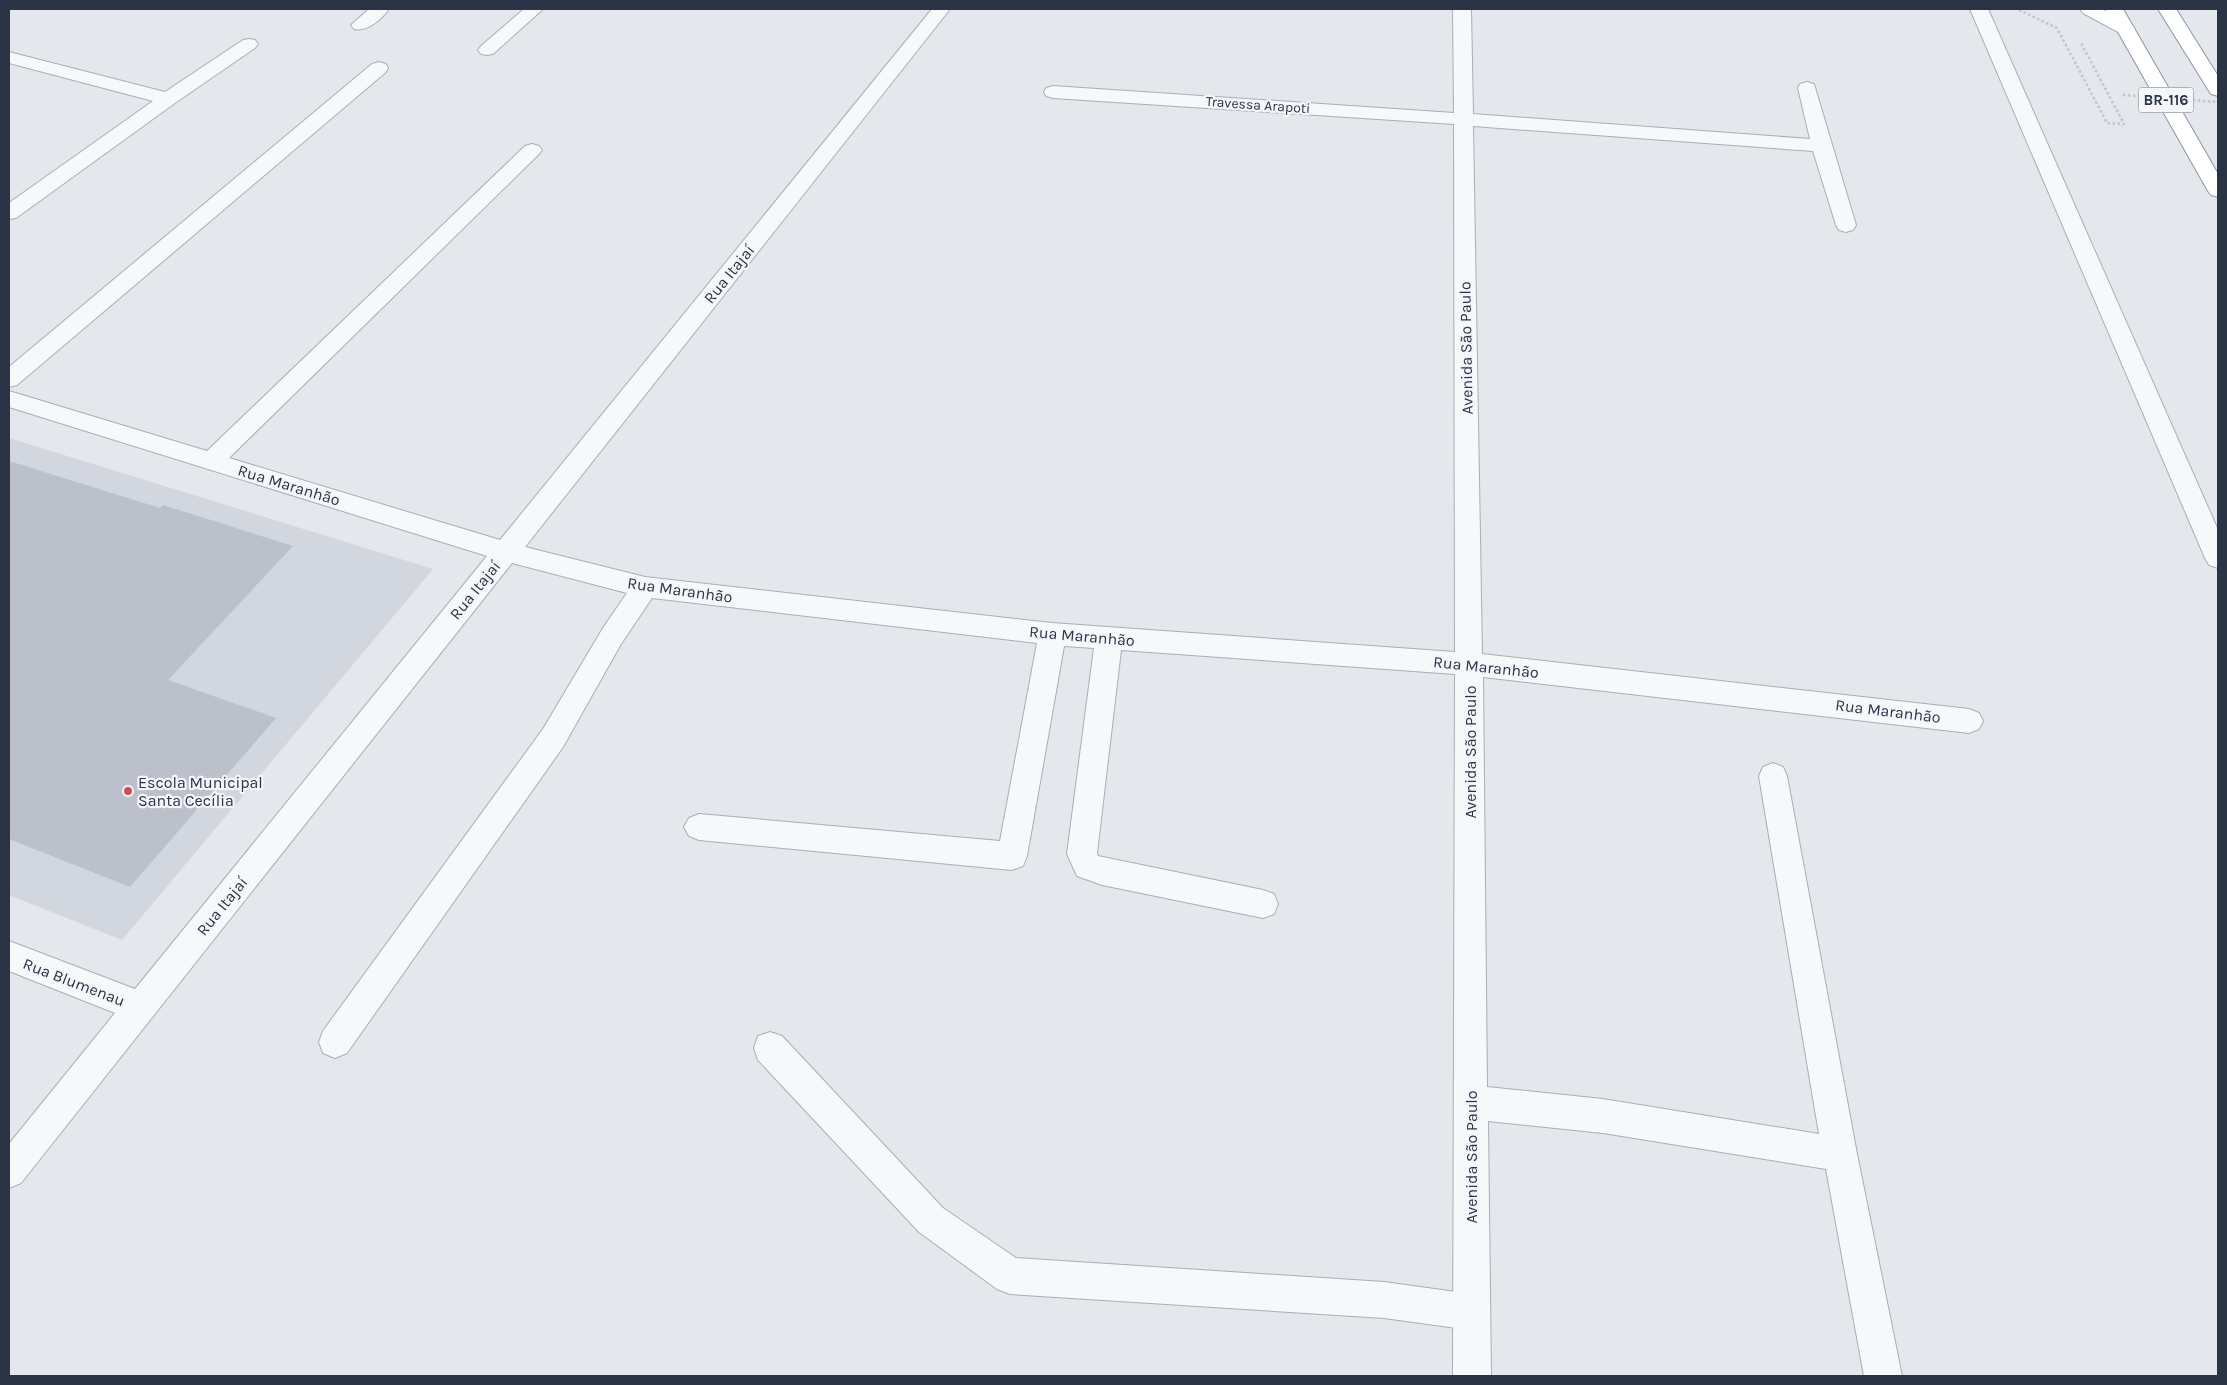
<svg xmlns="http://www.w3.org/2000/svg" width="2227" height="1385" font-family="Karla,sans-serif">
<rect width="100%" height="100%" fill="#e4e7ec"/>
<path fill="#d2d6de" d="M9,438L433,569L122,940L9,895Z"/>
<path fill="#bbc0ca" d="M9,461L160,508L163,505L293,546L168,680L276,718L130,887L9,839Z"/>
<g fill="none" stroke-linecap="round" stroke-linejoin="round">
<defs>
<g id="lane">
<path d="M1970,9H1988L2218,530V568L2209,565L2205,558Z"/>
<path d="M770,1032L782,1036L943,1208L1016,1258L1384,1282L1471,1294L1484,1299L1489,1312L1484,1325L1471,1330L1384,1318L1010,1294L997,1289L919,1232L758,1060L754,1048L758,1036Z"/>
</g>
<g id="street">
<path d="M369,9H389C381,20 367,32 354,29L351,25Z"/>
<path d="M524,9H543L493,54L487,55L481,54L478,50L481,46Z"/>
<path d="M932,9H950L525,547L645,577L1052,623L1455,652L1454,124L1053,98L1046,96L1044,92L1046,88L1053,86L1454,113L1453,9H1471L1473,114L1810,139L1798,88L1800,84L1807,82L1814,84L1856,225L1853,230L1846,232L1839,230L1836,225L1813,151L1473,126L1482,654L1969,709L1979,713L1983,721L1979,729L1969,733L1483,677L1487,1087L1603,1099L1819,1134L1759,776L1763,767L1773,763L1783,767L1787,776L1857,1154L1902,1376H1864L1826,1169L1603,1133L1488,1121L1491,1376H1453L1455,674L1121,650L1097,853L1098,856L1263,890L1274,894L1278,904L1274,914L1263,918L1102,885L1077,876L1067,854L1094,648L1064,646L1027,856L1023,866L1012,870L699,840L689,836L684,827L689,818L699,814L1000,841L1037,643L652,598L621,644L563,747L347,1053L335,1058L323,1053L319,1042L323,1031L543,729L603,628L627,593L512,563L21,1183L9,1188V1144L115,1013L9,971V941L135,989L487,556L9,407V391L207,451L525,146L532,144L539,146L542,150L539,154L229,458L500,540Z"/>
<path d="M249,39L255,40L258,44L255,48L175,103L16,218L9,219V203L153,101L9,63V52L165,92L243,40Z"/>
<path d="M379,62L386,64L388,68L386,72L17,385L9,387V367L372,64Z"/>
</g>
<path id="secondary" d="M2080,9H2102L2132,25L2135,29L2132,33L2126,34L2120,33L2083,13Z"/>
<g id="highway">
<path d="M2105,9H2123L2218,174V197L2211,195L2208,191Z"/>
<path d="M2158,9H2176L2218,76V96L2211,94Z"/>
</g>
</defs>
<use href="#lane" stroke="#a9aeb7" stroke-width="2"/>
<use href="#street" stroke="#a9aeb7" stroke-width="2"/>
<use href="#secondary" stroke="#a9aeb7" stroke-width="2"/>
<use href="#highway" stroke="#8b94a3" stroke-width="2"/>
<path stroke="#c2c5cb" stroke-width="2.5" stroke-dasharray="2.5 2.5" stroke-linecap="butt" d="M2019,10L2057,28L2107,123L2124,124L2081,43"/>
<use href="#lane" fill="#f7f8fa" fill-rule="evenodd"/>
<use href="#street" fill="#f7f8fa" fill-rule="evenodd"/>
<use href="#secondary" fill="#fff" fill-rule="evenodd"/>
<use href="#highway" fill="#fff" fill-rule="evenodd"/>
<path stroke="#c2c5cb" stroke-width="2.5" stroke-dasharray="2.5 2.5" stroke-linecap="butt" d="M2123,95L2218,102"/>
</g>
<circle fill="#d1495b" stroke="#f4f6f9" stroke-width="2" cx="128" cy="791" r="5"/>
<g text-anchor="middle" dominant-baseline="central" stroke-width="4.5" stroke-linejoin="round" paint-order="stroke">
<g font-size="14" fill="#2b3445" stroke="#f4f6f9">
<text transform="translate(1258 105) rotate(4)">Travessa Arapoti</text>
</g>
<rect fill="#f4f6f9" stroke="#676e7b" stroke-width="1" x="2138.5" y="87.5" width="55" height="25" rx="4"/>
<g font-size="15" font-weight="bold" fill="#2b3445">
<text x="2166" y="100">BR-116</text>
</g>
<g font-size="16" fill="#2b3445" stroke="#f4f6f9">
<text transform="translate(729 274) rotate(-51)">Rua Itajaí</text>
<text transform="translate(1466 348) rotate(-91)">Avenida São Paulo</text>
<text transform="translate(289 485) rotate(17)">Rua Maranhão</text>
<text transform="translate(475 590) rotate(-51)">Rua Itajaí</text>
<text transform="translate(680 590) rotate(8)">Rua Maranhão</text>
<text transform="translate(1082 636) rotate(5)">Rua Maranhão</text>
<text transform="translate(1486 667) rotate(6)">Rua Maranhão</text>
<text transform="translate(1888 711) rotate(7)">Rua Maranhão</text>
<text transform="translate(1470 752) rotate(-90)">Avenida São Paulo</text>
<text transform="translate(222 906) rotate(-51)">Rua Itajaí</text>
<text transform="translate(74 982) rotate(21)">Rua Blumenau</text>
<text transform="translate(1471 1157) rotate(-90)">Avenida São Paulo</text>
</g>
<g font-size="16" fill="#2b3445" stroke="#f4f6f9" text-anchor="start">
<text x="138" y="782">Escola Municipal<tspan x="138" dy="18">Santa Cecília</tspan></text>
</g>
</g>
<rect width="2227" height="1385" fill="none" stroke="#2b3445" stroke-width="20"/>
</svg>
